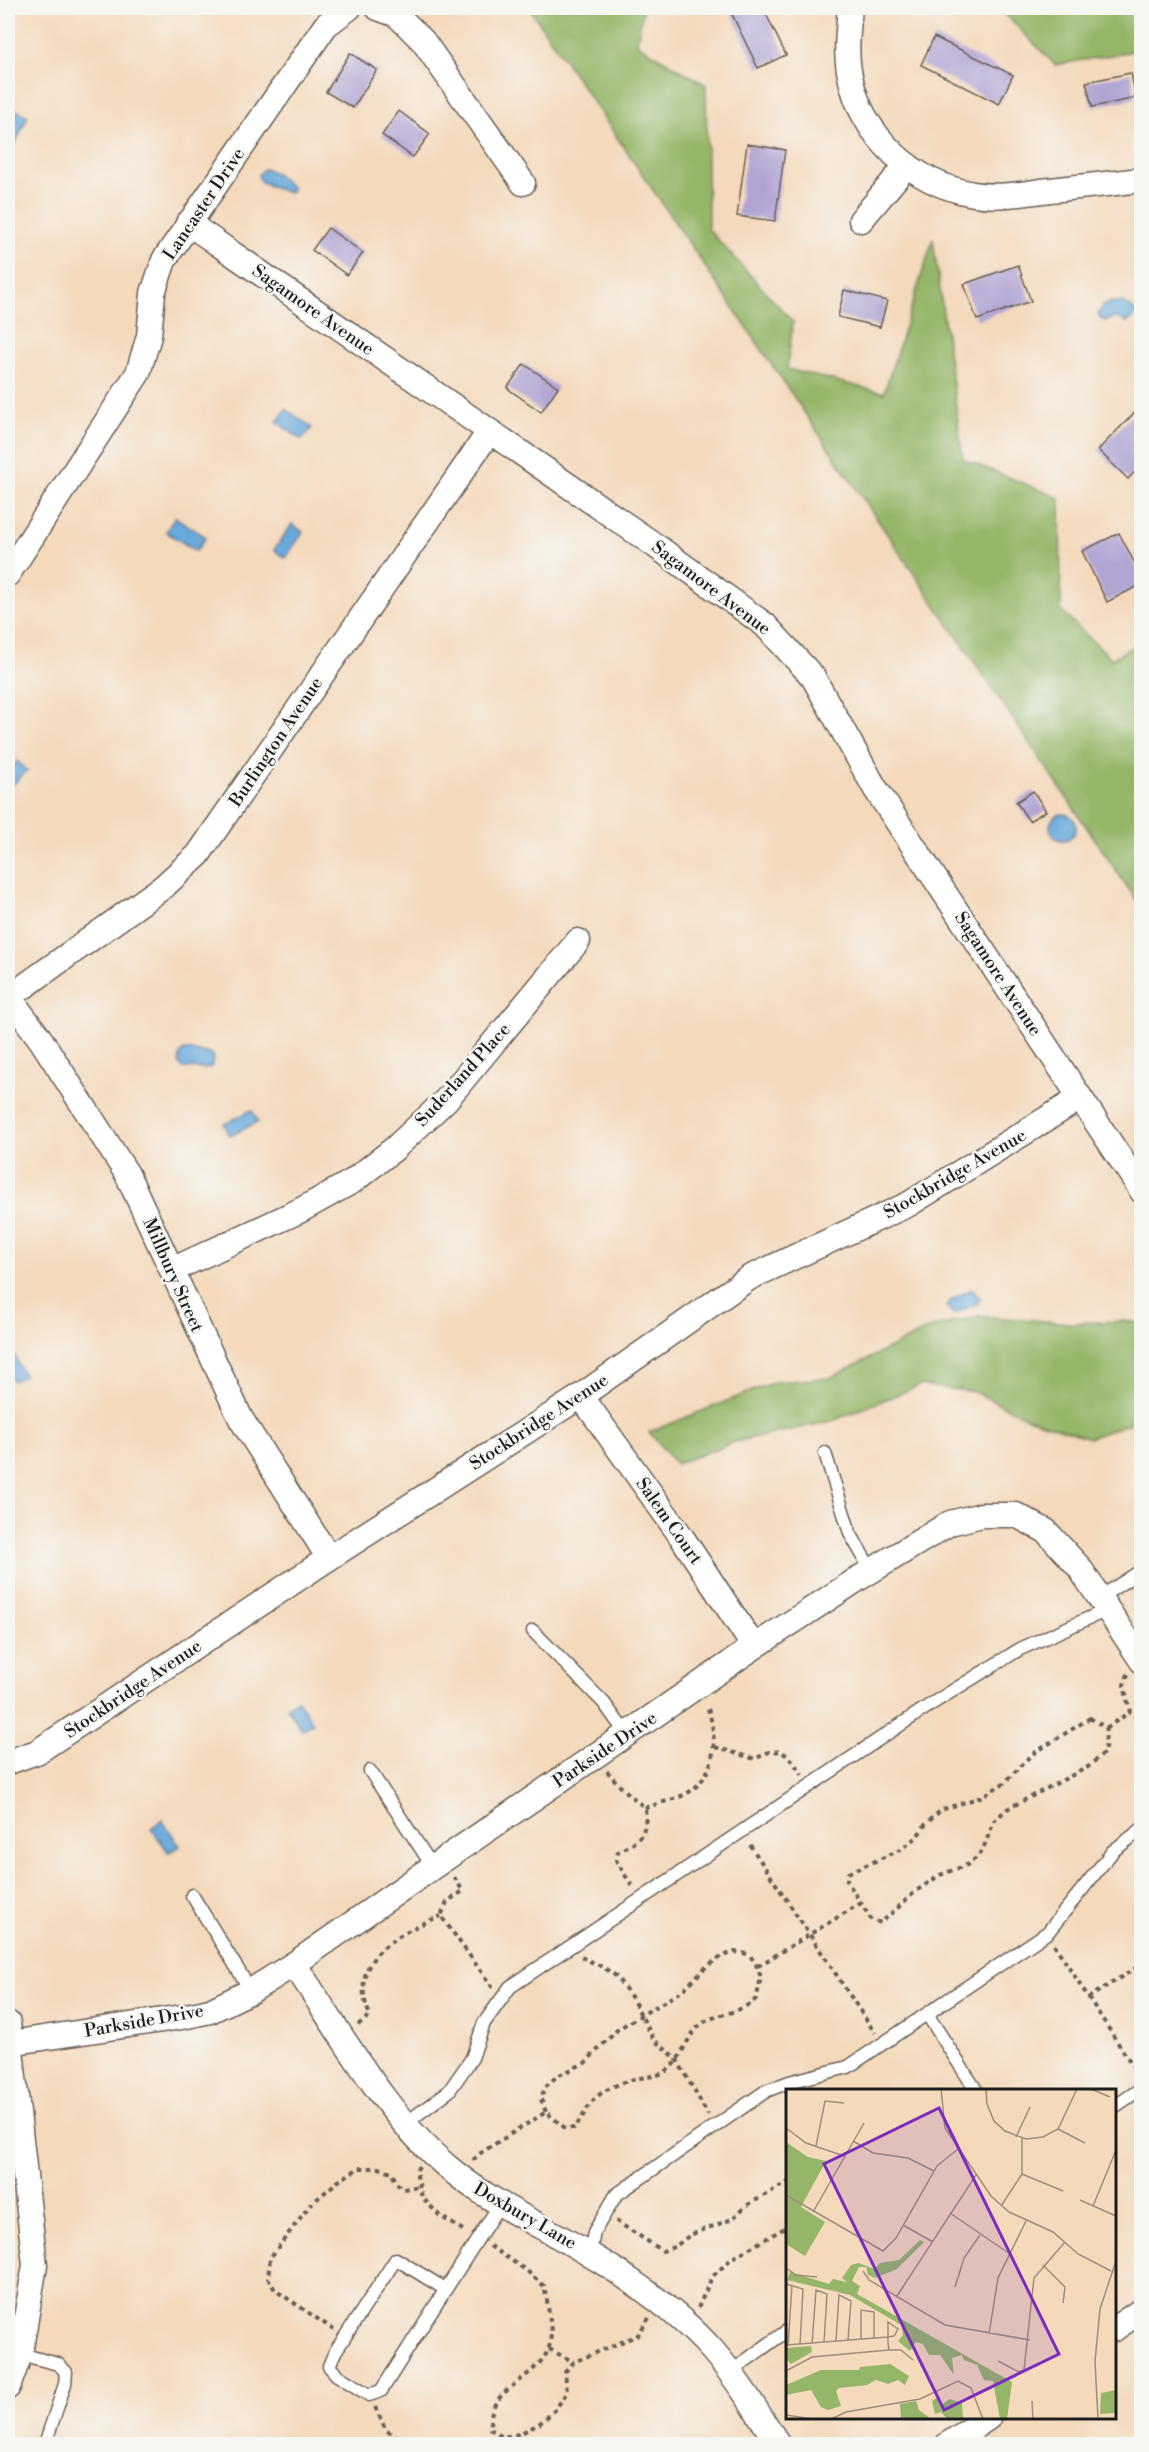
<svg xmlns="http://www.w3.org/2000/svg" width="1149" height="2452" font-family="'Libre Bodoni',serif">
<rect width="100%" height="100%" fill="#f6f6f2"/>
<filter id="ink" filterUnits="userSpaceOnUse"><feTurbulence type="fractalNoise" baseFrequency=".0167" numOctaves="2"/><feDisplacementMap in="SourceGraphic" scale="12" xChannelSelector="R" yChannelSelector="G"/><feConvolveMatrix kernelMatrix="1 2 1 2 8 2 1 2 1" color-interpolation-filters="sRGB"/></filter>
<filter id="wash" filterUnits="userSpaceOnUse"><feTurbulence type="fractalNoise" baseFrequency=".008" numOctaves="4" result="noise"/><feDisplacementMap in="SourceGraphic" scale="24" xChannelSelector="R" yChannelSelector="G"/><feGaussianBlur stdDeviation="1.35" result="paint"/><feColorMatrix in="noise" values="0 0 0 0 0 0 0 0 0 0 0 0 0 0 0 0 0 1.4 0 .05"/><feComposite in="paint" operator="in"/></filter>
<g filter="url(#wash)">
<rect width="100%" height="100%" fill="#f4d9bb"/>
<g fill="#95b669" stroke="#586942" stroke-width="1.5">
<path d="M529,8H643L637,44L706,85L708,229L793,322L787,369L884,393L933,239L963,459L1060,498L1061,611L1112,659L1141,641V907Z"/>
<path d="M999,8H1141V57L1139,50L1055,65Z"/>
<path d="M979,1316L1070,1323L1125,1321L1141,1323V1419L1089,1438L1028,1418L975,1392L921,1385L832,1421L734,1442L676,1464L649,1432L775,1382L830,1378L930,1328Z"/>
</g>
<g fill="#68a9dc" stroke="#42627c" stroke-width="1.5">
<path d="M12,108L28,116L15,144L9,145L8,117Z"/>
<path d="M264,169C274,170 284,180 292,188L291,192C285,193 267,185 261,182L258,175Z"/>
<path d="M1111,302H1122L1135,310V317L1127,322L1115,317L1106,321L1102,320L1098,314L1103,306Z"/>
<path d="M286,409L312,428L302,440L277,422Z"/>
<path d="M175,517L206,537L196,551L166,532Z"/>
<path d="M292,524L303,532L286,558L274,550Z"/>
<path d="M17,761L27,770L8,790V770Z"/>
<circle cx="1063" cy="827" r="13"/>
<path d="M184,1050L209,1053L213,1057L212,1066L207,1069L182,1068L179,1064L180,1054Z"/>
<path d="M252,1110L258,1122L230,1136L224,1124Z"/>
<path d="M972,1289L980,1298L978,1303L954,1314L947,1307L949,1301Z"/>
<path d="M12,1350L24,1376L13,1381L8,1371V1351Z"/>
<path d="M298,1700L313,1723L302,1730L287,1707Z"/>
<path d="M162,1820L180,1846L169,1853L151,1828Z"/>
</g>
<g id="blocks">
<g fill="#b0a4d3">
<path d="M729,8H763L786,55L758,68Z"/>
<path d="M934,37L1013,75L999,104L921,65Z"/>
<path d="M350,53L377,70L353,108L326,92Z"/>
<path d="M1131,73L1136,98L1092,107L1086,82Z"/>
<path d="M399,111L430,134L413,157L382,135Z"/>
<path d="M747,144L785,150L775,221L737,216Z"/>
<path d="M328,228L363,253L347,275L312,250Z"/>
<path d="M1018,265L1031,301L977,320L964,284Z"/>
<path d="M844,290L887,301L880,327L838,317Z"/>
<path d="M524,364L558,387L541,412L507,388Z"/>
<path d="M1142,405V464L1128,479L1098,450Z"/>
<path d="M1119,533L1142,577V584L1107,602L1082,551Z"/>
<path d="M1033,791L1046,811L1029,821L1016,802Z"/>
</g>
</g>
</g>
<g filter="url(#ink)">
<use href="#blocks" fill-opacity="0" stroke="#685e54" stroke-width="1.5"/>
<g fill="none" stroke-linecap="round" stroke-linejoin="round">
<defs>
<g id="lane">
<path d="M825,1453L850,1533L871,1570"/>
<path d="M1099,1598L1142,1570"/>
<path d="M533,1631L604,1703L627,1735"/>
<path d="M370,1771L433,1867"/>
<path d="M192,1895L251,1991"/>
<path d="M927,2014L976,2090"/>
<path d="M1114,2107L1142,2088"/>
<path d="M406,2123L449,2091L472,2058L484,2023L510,1987L933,1703L1020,1649L1107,1610"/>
<path d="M590,2254L594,2232L616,2195L766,2091L789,2082L848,2067L1038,1939L1048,1932L1113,1851L1142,1829"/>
<path d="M445,2289L396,2259L335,2352L329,2366L337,2375L369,2395L381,2391L500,2204"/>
<path d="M20,2354L58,2364L66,2372L65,2384L45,2444"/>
<path d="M730,2372L788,2330"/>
</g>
<g id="street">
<path d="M378,8L397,15L423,41L523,183"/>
<path d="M850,8C848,30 845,53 850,76C862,136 913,184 974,194C996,198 1019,194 1042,191C1075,187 1108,184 1142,180"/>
<path d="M861,220L907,165"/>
<path d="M188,223L656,546L765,625L813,677L875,788L1142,1191"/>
<path d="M8,574L138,373L149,336L153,293L164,260L326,25L349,8"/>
<path d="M9,997L41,1040L127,1174L241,1419L329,1558"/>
<path d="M8,998L163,887L198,855L489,432"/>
<path d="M172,1270L301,1210L353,1181L394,1149L446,1100L578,941"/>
<path d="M581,1396L681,1536L754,1647"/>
<path d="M8,1762L37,1752L329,1558L581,1396L749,1278L909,1204L1080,1098"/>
<path d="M294,1964C341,2033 386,2116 450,2169C492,2204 543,2226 589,2254C634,2281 679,2312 713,2351C738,2380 758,2413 778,2444"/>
<path d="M8,2023L35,2265L20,2354L8,2387"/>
<path d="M10,2043L182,2017L210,2011L251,1991L294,1964L433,1867L754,1647L861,1577L950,1523L982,1515H1016L1046,1531L1079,1567L1142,1661"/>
<path d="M1114,2329L1142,2310"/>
<path d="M948,2444L988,2418"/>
</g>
</defs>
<use href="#lane" stroke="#685e54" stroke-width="15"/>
<use href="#street" stroke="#685e54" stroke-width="27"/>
<g stroke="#685e54" stroke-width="4" stroke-dasharray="4.5 4.5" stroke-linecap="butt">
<path d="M1128,1674L1124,1685L1130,1712L1142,1720"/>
<path d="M1090,1718L1106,1728L1105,1752L1088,1767L1007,1809L994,1821L983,1849L976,1858L967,1865L940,1875L916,1891L881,1923L871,1919L847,1881L848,1873L900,1850L916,1838L925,1825L941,1810L983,1796L1004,1783L1031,1755Z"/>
<path d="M1106,1728L1130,1712"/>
<path d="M715,1747L755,1759L769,1752L781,1751L792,1760L802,1775"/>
<path d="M607,1771L620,1786L645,1808C648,1834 640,1840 618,1852L616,1860L633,1888"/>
<path d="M645,1808C658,1803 674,1800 686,1794C717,1776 718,1739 708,1709"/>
<path d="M750,1845L875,2033"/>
<path d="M454,1877L463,1891L447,1902L441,1916L493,1988"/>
<path d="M1054,1944L1138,2074"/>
<path d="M581,1957L603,1967L616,1976L632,1998L654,2040L676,2058L708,2115"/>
<path d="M758,1966L861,1903"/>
<path d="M1088,1998L1142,1964"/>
<path d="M358,2025L370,2015C345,1960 397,1933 441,1916"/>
<path d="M473,2160L482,2152L546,2112L565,2128H574C585,2117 587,2102 602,2093C610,2087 621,2083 631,2080C644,2076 660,2078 670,2068C685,2054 687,2032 706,2021C724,2012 738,2014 756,1999C762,1976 763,1974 749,1954L734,1952L720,1957L706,1967L682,1991L618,2029L585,2063L557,2076L545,2087L541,2099L546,2112"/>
<path d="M419,2166L416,2171L422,2197L440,2216L466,2232"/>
<path d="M616,2221L663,2251L676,2246L690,2235L732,2219L746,2206L788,2182"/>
<path d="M490,2246L527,2271L544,2286C547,2302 555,2335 548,2350C537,2376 499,2387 492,2411C491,2416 491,2423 490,2429L503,2437L519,2434L539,2424L555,2410L567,2392L565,2372L574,2362L638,2335L649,2318"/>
<path d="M698,2308L712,2277L731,2259L788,2226"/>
<path d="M334,2330L275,2290L268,2278L270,2258L310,2205L337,2182L359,2168H379L392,2172L396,2183L403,2189L420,2186"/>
<path d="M549,2349L574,2362"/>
<path d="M375,2407L386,2430L406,2444"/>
</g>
<use href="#lane" stroke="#fff" stroke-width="12"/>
<use href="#street" stroke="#fff" stroke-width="24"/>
</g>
</g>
<g text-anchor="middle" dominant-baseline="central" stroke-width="5" stroke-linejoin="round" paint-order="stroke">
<g font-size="18" fill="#1c1c1c" stroke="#f6f6f2">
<text transform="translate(204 204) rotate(-56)">Lancaster Drive</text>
<text transform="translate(313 310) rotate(35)">Sagamore Avenue</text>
<text transform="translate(711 588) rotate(37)">Sagamore Avenue</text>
<text transform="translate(276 742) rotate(-56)">Burlington Avenue</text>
<text transform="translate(998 974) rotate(57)">Sagamore Avenue</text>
<text transform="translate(463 1075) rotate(-48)">Suderland Place</text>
<text transform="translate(955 1174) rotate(-30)">Stockbridge Avenue</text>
<text transform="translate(173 1275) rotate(66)">Millbury Street</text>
<text transform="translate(539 1422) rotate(-33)">Stockbridge Avenue</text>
<text transform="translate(669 1521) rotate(55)">Salem Court</text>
<text transform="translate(133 1689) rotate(-34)">Stockbridge Avenue</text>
<text transform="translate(605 1750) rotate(-34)">Parkside Drive</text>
<text transform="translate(144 2021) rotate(-10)">Parkside Drive</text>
<text transform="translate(525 2216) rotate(30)">Doxbury Lane</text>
</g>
</g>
<g transform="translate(786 2089)">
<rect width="330" height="330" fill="#f4d9bb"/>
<path d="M0,53L22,68L40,72L15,118L39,133L19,167L0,155ZM134,151L138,153L111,180L89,189L82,186L80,178H73L66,192L74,197L71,205L226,293L221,330H214L207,292L198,291L191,276L178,271L176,266L166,269L168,286L154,266H143L137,255L130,253L124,262L112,252L117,246L115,236L64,206L1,191L4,183L43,195L47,190L61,193L56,189L65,176L73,174L88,180L94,174L113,171ZM25,257L26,263L5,275L0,269V259ZM104,275L123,287L119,296L112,291L102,295L90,291L81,296L53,299L50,302L55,317L42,321L35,318L25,301L0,306V296L35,281H73L74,278ZM330,301V324L314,325L315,304ZM150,309L157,315L164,310L176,314L177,329L161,330L155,323L149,325L146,312ZM130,312L133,321L145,330H115L114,315Z" fill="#95b669"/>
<path fill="none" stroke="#9e8d7b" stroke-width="1.5" d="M155,0L159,39L205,107L223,123L267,143L292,165L325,182M200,0L201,15L208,32L219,42L240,50L257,48L272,40L291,0M305,0L324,8M0,39L20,54L58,67M272,40L299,54M230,48L244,18M67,52L87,64L122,69L148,82M30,57L39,12L58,14M236,85L277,102M0,106L97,162L110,149L151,77L172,60M294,111L330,127M215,117L236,85V49M307,117L330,61M27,123L78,34M164,124L224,165M117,136L147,153M257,176L279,198L277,214M0,179L10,186L31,188M77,182L83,191L159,236L244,251M0,195L17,200L14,256M169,198L178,169L194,146M111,207L190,86M203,245L212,189L240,132M75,250V221L88,223V249M50,252L53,206L65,212L62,251M26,255L30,201L41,205L38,254M0,256L102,248L108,247L112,240L102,233V254L103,261M2,257L6,196M212,272L233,283L238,281L248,189L279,153M0,282L26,268L103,261H115L127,271M246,312L247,330M0,326L27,330M45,330L60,323L134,310L172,292L185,299L197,330M312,330L309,272L314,220L330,172"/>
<path fill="#7b2cbf" fill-opacity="0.15" stroke="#7b2cbf" stroke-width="3" d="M153,19L273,265L158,321L38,75Z"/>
<rect width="330" height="330" fill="none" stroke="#1c1c1c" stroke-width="3"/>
</g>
<rect width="1149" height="2452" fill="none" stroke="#f6f6f2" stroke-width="30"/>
</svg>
